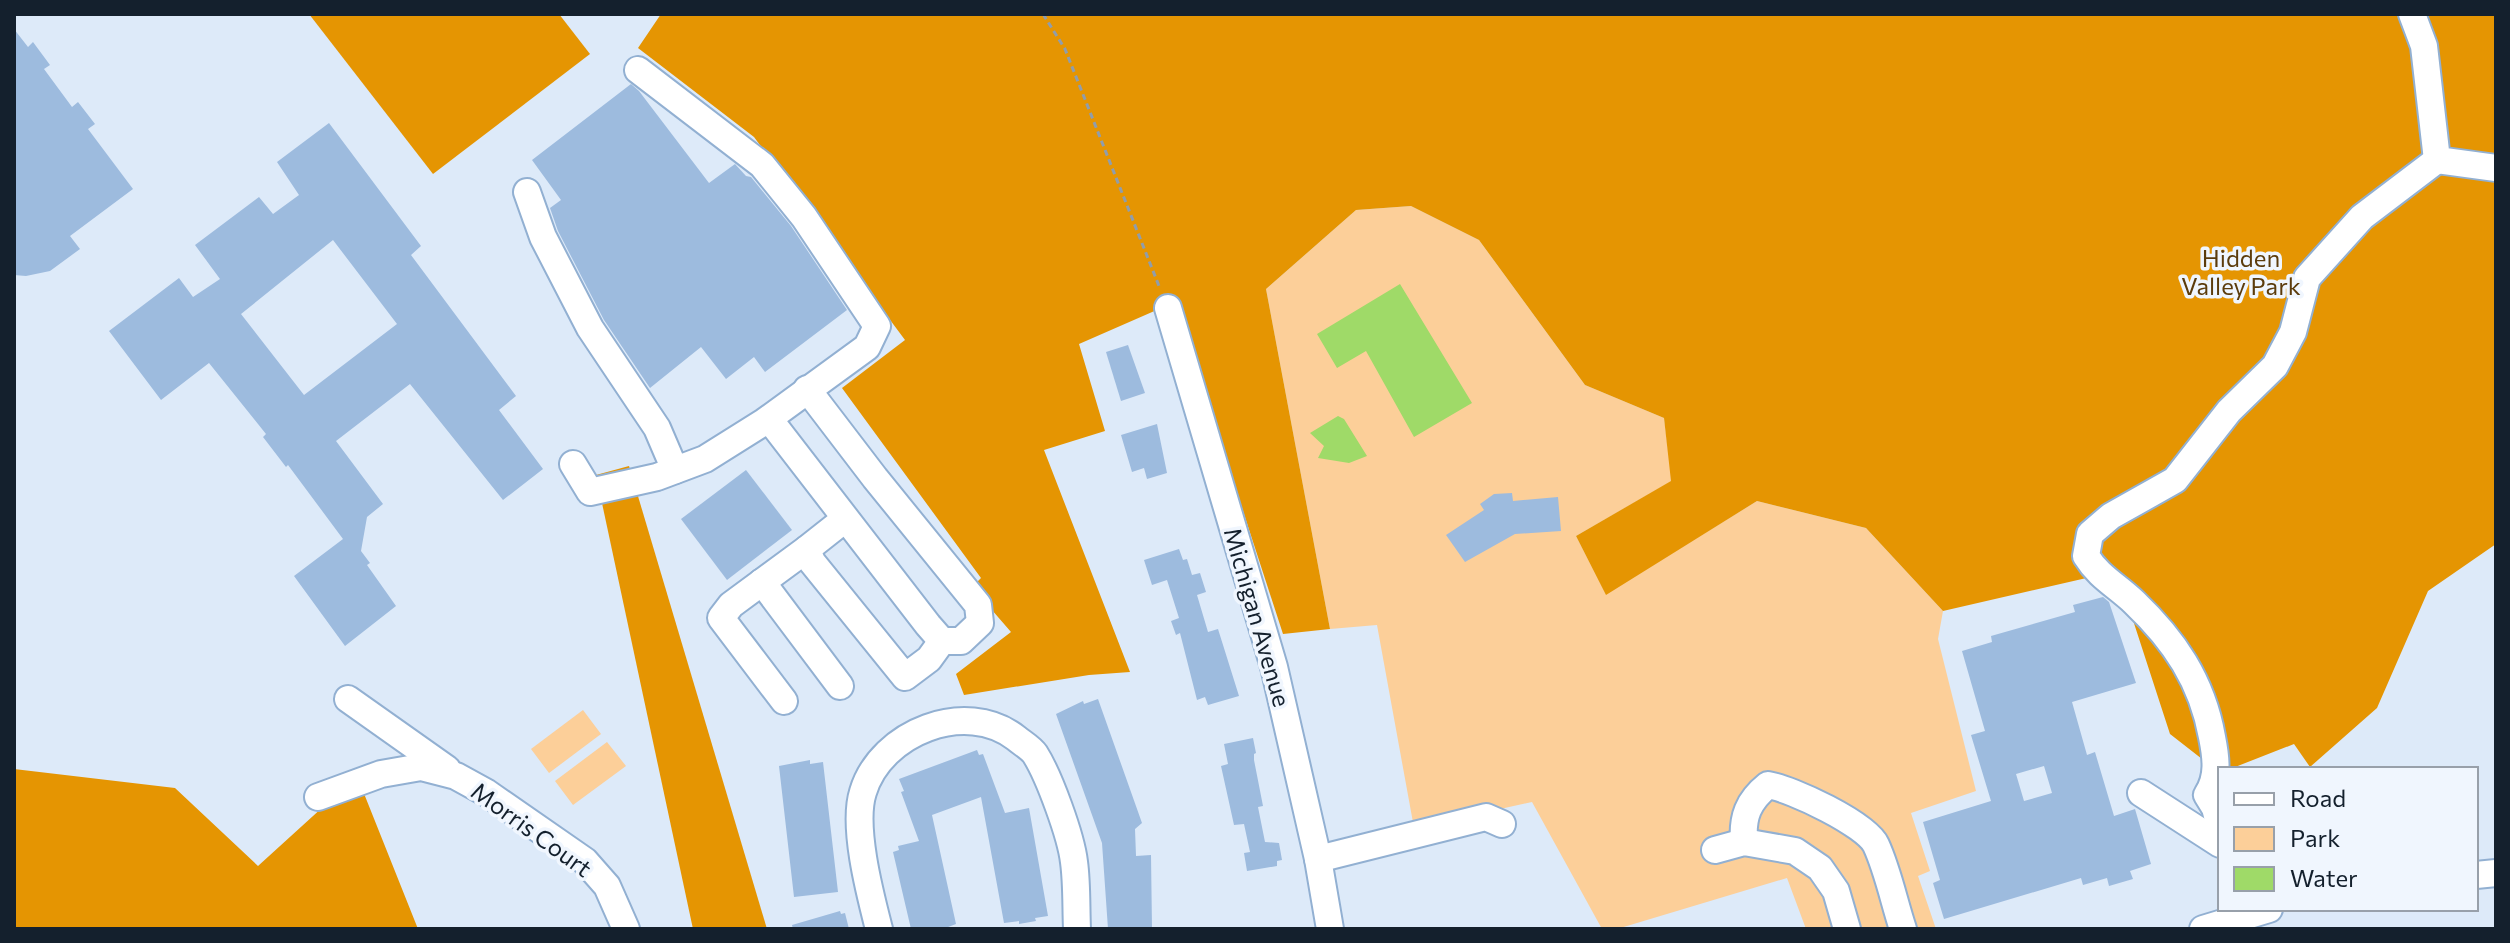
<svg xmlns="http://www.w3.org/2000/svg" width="2510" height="943" font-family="Commissioner,sans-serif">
<rect width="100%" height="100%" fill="#ddeaf9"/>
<g fill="#fccf99">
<path d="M1411,206L1479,240L1585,385L1664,418L1672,481L1576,536L1606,594L1757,501L1866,528L1943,611L1938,639L1976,791L1911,813L1930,871L1918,876L1936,929H1806L1787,878L1617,929H1602L1532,802L1414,828L1377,625L1330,629L1266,289L1356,210Z"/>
<path d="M583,710L601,734L549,773L531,749Z"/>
<path d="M607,742L626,766L573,805L555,781Z"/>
</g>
<g fill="#e59502">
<path d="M309,14H559L590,54L433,174Z"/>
<path d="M661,14H2496V544L2428,591L2377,708L2310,767L2294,744L2230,769H2220V773L2170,734L2117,571L1943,611L1866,528L1757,501L1606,595L1576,536L1671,481L1664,418L1585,385L1479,240L1411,206L1356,210L1266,289L1330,629L1283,634L1175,302L1079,344L1105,431L1044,450L1130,672L1089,675L964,695L956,674L1011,632L972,587L981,578L842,388L905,340L754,137L638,48Z"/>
<path d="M629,466L767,929H693L596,475Z"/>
<path d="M14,769L175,788L258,866L357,776L418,929H14Z"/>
</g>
<g fill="#9fda68">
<path d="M1400,284L1472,403L1414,437L1366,351L1337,368L1317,334Z"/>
<path d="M1338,416L1344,419L1367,456L1349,463L1318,458L1324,446L1310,433Z"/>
</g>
<g fill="#9dbbde" fill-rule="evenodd">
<path d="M14,29L28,47L33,42L50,65L44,69L72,107L78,102L95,124L88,129L133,189L70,236L80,249L50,271L26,276L14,275Z"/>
<path d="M631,84L639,91L709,183L735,164L746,176L751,177L791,226L847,310L765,372L754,357L726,379L701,347L650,388L604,320L558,231L550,208L561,200L532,160Z"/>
<path d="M329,123L421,246L411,255L516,396L499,410L543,469L503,500L410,384L336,441L383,504L367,517L361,551L370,563L367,565L396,606L345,646L294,576L343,539L288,465L286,467L263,437L266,434L209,363L161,400L109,331L179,278L193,297L220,279L195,245L259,197L273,214L299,195L277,162ZM333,240L397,324L304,395L241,314Z"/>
<path d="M1128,345L1145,393L1121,401L1106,352Z"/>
<path d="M1157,424L1167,473L1147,479L1144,468L1132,472L1121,435Z"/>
<path d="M746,470L792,530L727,580L681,519Z"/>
<path d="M1512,493L1513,501L1558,497L1561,531L1515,534L1465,562L1446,535L1484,510L1480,504L1494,494Z"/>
<path d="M1179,549L1183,560L1187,559L1192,575L1200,573L1206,592L1197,595L1208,632L1218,629L1239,696L1208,705L1205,697L1197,700L1180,633L1176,635L1171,621L1179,618L1167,580L1152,585L1144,560Z"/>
<path d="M2103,597L2109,602L2136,683L2072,702L2087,755L2095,752L2114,816L2135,809L2151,864L2130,871L2133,879L2109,886L2107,878L2083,885L2081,878L1944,919L1933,883L1940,880L1923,822L1991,801L1971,735L1985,731L1962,651L1992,642L1991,636L2075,612L2073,605ZM2044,766L2052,793L2024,801L2016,774Z"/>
<path d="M1098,699L1142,823L1135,829L1136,856L1151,855L1152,929H1108L1102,843L1056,714L1083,701L1084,704Z"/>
<path d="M1253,738L1256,753L1254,754V760L1263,806L1258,807L1265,842L1279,843L1282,860L1277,861V866L1247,871L1244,853L1250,852L1244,824L1234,825L1221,766L1228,764L1224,744Z"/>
<path d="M977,750L979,755L983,754L1005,813L1029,808L1048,916L1035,918L1036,921L1019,924V921L1004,923L981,797L932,815L956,924L943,929H911L893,852L899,850L898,846L919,841L901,792L904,791L899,779Z"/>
<path d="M810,760V764L823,762L838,892L794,897L779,766Z"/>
<path d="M840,911L841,914L845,913L849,929H793L792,925Z"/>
</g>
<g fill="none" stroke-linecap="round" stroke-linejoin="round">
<defs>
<g id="minor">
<path d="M2412,14L2424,46L2437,160L2496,168"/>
<path d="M527,192L543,237L590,328L657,428L675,470"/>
<path d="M1168,308L1274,667L1318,859L1330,929"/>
<path d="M769,419L928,625L942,641H961L980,623L978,605L875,478L807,389"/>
<path d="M573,464L590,492L657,477L705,459L764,422L867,347L877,326L804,217L762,165L638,70"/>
<path d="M845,519L807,549L812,562L905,677L929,659L942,641"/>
<path d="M762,582L840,686"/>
<path d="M348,699L447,769"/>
<path d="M784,701L721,618L731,605L807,549"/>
<path d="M2141,793L2220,844"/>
<path d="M318,797L381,774L421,767L456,776L487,793L585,861L607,886L626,929"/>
<path d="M2220,827L2215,808L2207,795C2219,777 2216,757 2212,737C2202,681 2174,640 2134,602C2116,585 2099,577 2086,556L2090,534L2111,516L2175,480L2229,411L2275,366L2293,332L2307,278L2362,217L2437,160"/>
<path d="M1744,842C1742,817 1748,801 1768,785C1792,789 1866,824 1876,845C1888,871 1894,902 1903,929"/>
<path d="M1715,850L1744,842L1795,851L1820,868L1836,891L1847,929"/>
<path d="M1318,859L1486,817L1502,824"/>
<path d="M2476,875L2496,873"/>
<path d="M879,929C870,894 852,826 863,792C881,732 966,699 1016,738C1022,743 1031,748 1035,754C1049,776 1071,836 1074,862C1077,884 1076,907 1077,929"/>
<path d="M2203,929L2269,909"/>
</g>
</defs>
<use href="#minor" stroke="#92b0d2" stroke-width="30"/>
<path stroke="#909dab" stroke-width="3" stroke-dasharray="6 4" stroke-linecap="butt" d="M1043,14L1065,49L1159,286"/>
<use href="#minor" stroke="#fff" stroke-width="26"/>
</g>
<g text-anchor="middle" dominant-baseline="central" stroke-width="7" stroke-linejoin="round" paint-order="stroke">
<g font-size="24" fill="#5c3c0c" stroke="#f0f6fe">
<text x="2241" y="257">Hidden<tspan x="2241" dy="28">Valley Park</tspan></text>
</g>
<g font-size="24" fill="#14202d" stroke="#f0f6fe">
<text transform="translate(1258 617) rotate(74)">Michigan Avenue</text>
<text transform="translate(532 829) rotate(36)">Morris Court</text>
</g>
</g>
<rect width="2510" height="943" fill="none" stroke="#14202d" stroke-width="32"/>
<rect x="2218" y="767" width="260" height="144" fill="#f0f6fe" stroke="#98a0aa" stroke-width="2"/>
<rect x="2234" y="793" width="40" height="12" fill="#ffffff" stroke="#98a0aa" stroke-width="2"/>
<text x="2290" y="807" font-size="24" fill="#14202d">Road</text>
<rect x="2234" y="827" width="40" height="24" fill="#fccf99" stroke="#98a0aa" stroke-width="2"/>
<text x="2290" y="847" font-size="24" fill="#14202d">Park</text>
<rect x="2234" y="867" width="40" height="24" fill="#9fda68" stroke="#98a0aa" stroke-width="2"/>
<text x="2290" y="887" font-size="24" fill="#14202d">Water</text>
</svg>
